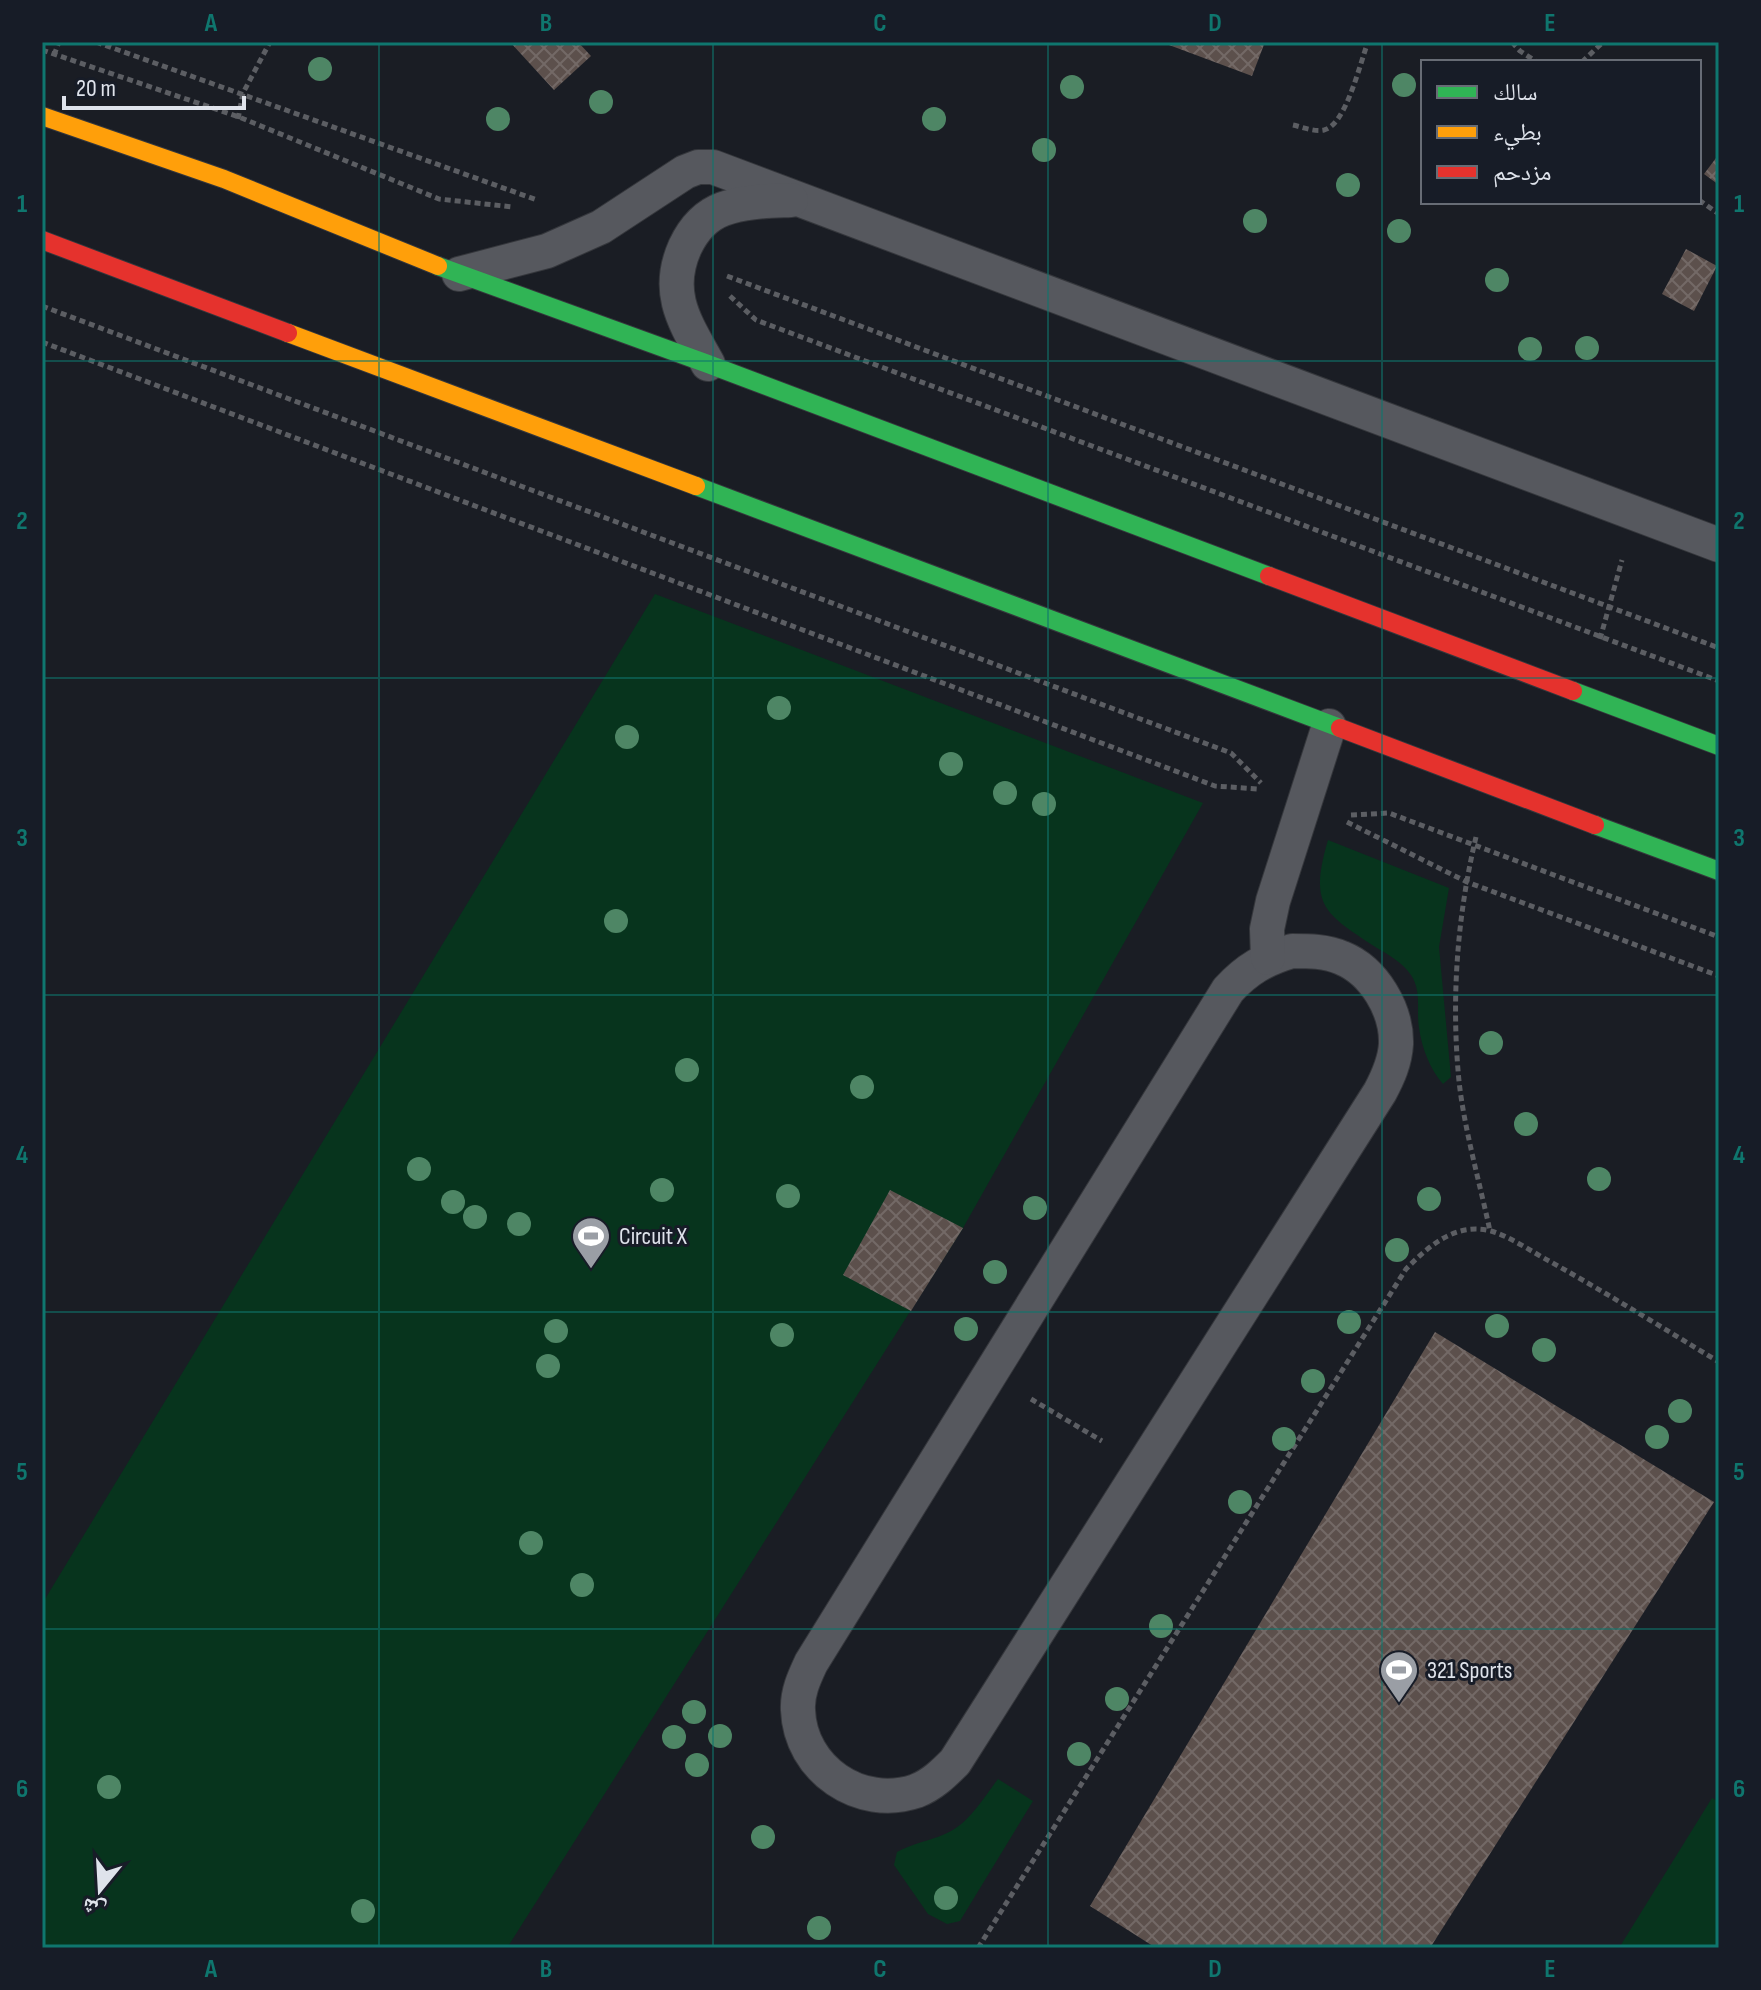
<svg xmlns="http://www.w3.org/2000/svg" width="1761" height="1990" font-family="'Sofia Sans Condensed','Noto Naskh Arabic',sans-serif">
<defs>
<pattern id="building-cross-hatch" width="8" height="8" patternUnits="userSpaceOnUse" patternTransform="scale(2)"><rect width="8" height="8" fill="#5c504c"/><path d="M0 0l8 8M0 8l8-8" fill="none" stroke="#736966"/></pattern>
</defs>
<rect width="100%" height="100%" fill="#1a1d24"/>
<g fill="#07341d">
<path d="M655,594L1203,803L963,1228L507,1948H42V1604Z"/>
<path d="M1328,840L1449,888L1439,947L1451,1077L1443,1084C1430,1069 1422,1049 1419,1028C1416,1009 1422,992 1411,975C1403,963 1389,955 1377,948C1323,913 1309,905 1328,840Z"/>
<path d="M998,1779L1033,1801L960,1921L947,1924L928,1914L894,1865L897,1852C913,1843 929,1841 945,1834C968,1825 984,1797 998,1779Z"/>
<path d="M1712,1798L1719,1802V1948H1619Z"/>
</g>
<g fill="url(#building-cross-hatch)">
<path d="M510,42H578L591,56L554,90Z"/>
<path d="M1161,42H1265L1252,76Z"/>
<path d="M1719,154V185L1704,174Z"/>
<path d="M1686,249L1717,266L1694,311L1662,294Z"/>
<path d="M890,1190L963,1228L911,1311L843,1275Z"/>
<path d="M1435,1332L1714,1502L1430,1948H1156L1090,1906Z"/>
</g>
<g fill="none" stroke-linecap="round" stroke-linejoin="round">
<defs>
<g id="lane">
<path d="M459,274L547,251L601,227L685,172L698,167H713L1719,545"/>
<path d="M708,364C686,324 664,294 685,247C693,230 704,216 723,209C745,201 769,201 791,200"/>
<path d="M1292,951C1309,951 1326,951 1342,958C1374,971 1397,1010 1396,1044C1395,1062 1388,1077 1380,1092L955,1762C944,1773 932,1785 916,1791C860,1810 800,1769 798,1710C797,1693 804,1678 811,1663L1228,990C1247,969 1265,959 1292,951Z"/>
<path d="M1268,958L1267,929L1273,901L1329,726"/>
</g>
<g id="fast">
<path d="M438,266L708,364L1269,576"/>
<path d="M696,486L1340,728"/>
<path d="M1573,691L1719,746"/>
<path d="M1595,825L1719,871"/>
</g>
<g id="slow">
<path d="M42,116L224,179L438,266"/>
<path d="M288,333L696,486"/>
</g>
<g id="jam">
<path d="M42,240L288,333"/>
<path d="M1269,576L1573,691"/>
<path d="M1340,728L1595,825"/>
</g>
</defs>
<use href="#lane" stroke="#35373c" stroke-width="36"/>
<use href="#fast" stroke="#35373c" stroke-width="20"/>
<use href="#slow" stroke="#35373c" stroke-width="20"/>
<use href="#jam" stroke="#35373c" stroke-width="20"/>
<g stroke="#5c5e63" stroke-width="5" stroke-dasharray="6 4" stroke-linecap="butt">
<path d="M96,42L537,200"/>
<path d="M1512,42L1520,51L1537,62"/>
<path d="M42,50L239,117L439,199L513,207"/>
<path d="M54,55L59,42"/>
<path d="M1582,62L1603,42"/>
<path d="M238,119L243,93L270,42"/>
<path d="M1293,125C1302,127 1314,132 1324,130C1346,125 1360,63 1368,42"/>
<path d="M1699,200L1719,214"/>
<path d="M727,276L1719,648"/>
<path d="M730,296L756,320L1719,681"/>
<path d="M42,306L1231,753L1261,783"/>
<path d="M42,342L1215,786L1258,789"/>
<path d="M1600,639L1622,560"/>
<path d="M1351,815L1389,813L1719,937"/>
<path d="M1347,822L1467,882L1719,976"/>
<path d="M1476,837C1457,917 1451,1000 1459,1081C1464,1128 1480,1184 1490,1231"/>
<path d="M1031,1399L1102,1441"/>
<path d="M978,1948L1406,1269C1429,1246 1455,1222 1491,1231C1511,1237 1532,1252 1551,1262C1608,1294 1663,1328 1719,1362"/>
</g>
<use href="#lane" stroke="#56585e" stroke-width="34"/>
<use href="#fast" stroke="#30b455" stroke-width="18"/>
<use href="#slow" stroke="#ff9f0a" stroke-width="18"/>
<use href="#jam" stroke="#e5322d" stroke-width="18"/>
</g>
<g fill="#4e8665">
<circle cx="320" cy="69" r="12"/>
<circle cx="1404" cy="85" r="12"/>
<circle cx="1072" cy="87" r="12"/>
<circle cx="601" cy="102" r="12"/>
<circle cx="498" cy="119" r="12"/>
<circle cx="934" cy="119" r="12"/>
<circle cx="1044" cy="150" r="12"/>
<circle cx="1348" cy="185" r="12"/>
<circle cx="1255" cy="221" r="12"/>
<circle cx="1399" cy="231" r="12"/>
<circle cx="1497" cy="280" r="12"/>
<circle cx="1587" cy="348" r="12"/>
<circle cx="1530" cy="349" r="12"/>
<circle cx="779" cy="708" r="12"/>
<circle cx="627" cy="737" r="12"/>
<circle cx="951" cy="764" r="12"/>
<circle cx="1005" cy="793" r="12"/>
<circle cx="1044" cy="804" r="12"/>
<circle cx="616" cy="921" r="12"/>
<circle cx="1491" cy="1043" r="12"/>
<circle cx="687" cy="1070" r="12"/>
<circle cx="862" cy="1087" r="12"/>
<circle cx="1526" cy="1124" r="12"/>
<circle cx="419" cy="1169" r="12"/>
<circle cx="1599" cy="1179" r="12"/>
<circle cx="662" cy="1190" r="12"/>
<circle cx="788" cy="1196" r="12"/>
<circle cx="1429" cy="1199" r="12"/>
<circle cx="453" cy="1202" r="12"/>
<circle cx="1035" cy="1208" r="12"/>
<circle cx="475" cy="1217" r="12"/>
<circle cx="519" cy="1224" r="12"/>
<circle cx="1397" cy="1250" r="12"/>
<circle cx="995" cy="1272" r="12"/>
<circle cx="1349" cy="1322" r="12"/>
<circle cx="1497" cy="1326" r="12"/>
<circle cx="966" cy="1329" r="12"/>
<circle cx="556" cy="1331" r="12"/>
<circle cx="782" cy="1335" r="12"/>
<circle cx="1544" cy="1350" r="12"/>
<circle cx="548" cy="1366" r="12"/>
<circle cx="1313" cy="1381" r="12"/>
<circle cx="1680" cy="1411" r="12"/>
<circle cx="1657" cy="1437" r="12"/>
<circle cx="1284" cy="1439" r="12"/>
<circle cx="1240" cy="1502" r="12"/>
<circle cx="531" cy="1543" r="12"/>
<circle cx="582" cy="1585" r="12"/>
<circle cx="1161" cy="1626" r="12"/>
<circle cx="1117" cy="1699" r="12"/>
<circle cx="694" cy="1712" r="12"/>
<circle cx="720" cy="1736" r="12"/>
<circle cx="674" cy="1737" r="12"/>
<circle cx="1079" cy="1754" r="12"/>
<circle cx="697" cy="1765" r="12"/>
<circle cx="109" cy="1787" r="12"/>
<circle cx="763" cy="1837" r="12"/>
<circle cx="946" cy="1898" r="12"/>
<circle cx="363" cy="1911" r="12"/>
<circle cx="819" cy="1928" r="12"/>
</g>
<path fill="none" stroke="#0f766e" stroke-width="2" stroke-opacity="0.55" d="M379,42V1948M713,42V1948M1048,42V1948M1382,42V1948M42,361H1719M42,678H1719M42,995H1719M42,1312H1719M42,1629H1719"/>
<defs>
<symbol id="stadium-pin" viewBox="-11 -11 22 30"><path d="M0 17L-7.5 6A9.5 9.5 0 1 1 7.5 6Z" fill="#9a9ea5" stroke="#171c27"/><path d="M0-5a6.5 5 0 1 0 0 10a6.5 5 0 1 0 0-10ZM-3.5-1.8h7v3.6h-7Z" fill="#fff"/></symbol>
</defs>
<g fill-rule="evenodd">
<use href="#stadium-pin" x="569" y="1214" width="44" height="60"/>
<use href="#stadium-pin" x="1377" y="1648" width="44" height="60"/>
</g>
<g text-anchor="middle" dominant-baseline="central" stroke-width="6" stroke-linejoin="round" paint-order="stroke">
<g font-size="24" fill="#dfe3eb" stroke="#171c27" text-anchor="start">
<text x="619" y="1236">Circuit X</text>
<text x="1427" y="1670">321 Sports</text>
</g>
</g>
<rect width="1761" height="1990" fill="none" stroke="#171c27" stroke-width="88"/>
<rect x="1421" y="60" width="280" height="144" fill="#171c27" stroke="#676c75" stroke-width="2"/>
<rect x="1437" y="86" width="40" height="12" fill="#30b455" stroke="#676c75" stroke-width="2"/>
<text x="1493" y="100" font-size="24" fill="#dfe3eb">سالك</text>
<rect x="1437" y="126" width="40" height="12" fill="#ff9f0a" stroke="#676c75" stroke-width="2"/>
<text x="1493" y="140" font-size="24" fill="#dfe3eb">بطيء</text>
<rect x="1437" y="166" width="40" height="12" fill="#e5322d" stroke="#676c75" stroke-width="2"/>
<text x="1493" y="180" font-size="24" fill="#dfe3eb">مزدحم</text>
<g transform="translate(100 1890) rotate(198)" stroke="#171c27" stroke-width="6" paint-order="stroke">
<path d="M0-6L14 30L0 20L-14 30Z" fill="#dfe3eb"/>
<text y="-12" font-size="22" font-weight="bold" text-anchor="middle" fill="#dfe3eb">ش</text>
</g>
<path d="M64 96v12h180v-12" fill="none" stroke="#dfe3eb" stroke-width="4"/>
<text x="76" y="96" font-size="24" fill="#dfe3eb" stroke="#171c27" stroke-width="6" paint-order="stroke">20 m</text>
<rect x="44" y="44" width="1673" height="1902" fill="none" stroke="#0f766e" stroke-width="3"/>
<g font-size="26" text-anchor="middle" font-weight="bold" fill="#0f766e">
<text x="211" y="31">A</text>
<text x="546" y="31">B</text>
<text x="880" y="31">C</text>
<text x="1215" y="31">D</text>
<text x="1550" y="31">E</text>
<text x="22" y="212">1</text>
<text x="1739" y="212">1</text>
<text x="22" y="529">2</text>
<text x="1739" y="529">2</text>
<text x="22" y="846">3</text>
<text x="1739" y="846">3</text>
<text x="22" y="1163">4</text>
<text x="1739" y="1163">4</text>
<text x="22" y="1480">5</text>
<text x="1739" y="1480">5</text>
<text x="22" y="1797">6</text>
<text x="1739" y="1797">6</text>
<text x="211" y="1977">A</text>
<text x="546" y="1977">B</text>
<text x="880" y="1977">C</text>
<text x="1215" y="1977">D</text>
<text x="1550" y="1977">E</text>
</g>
</svg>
